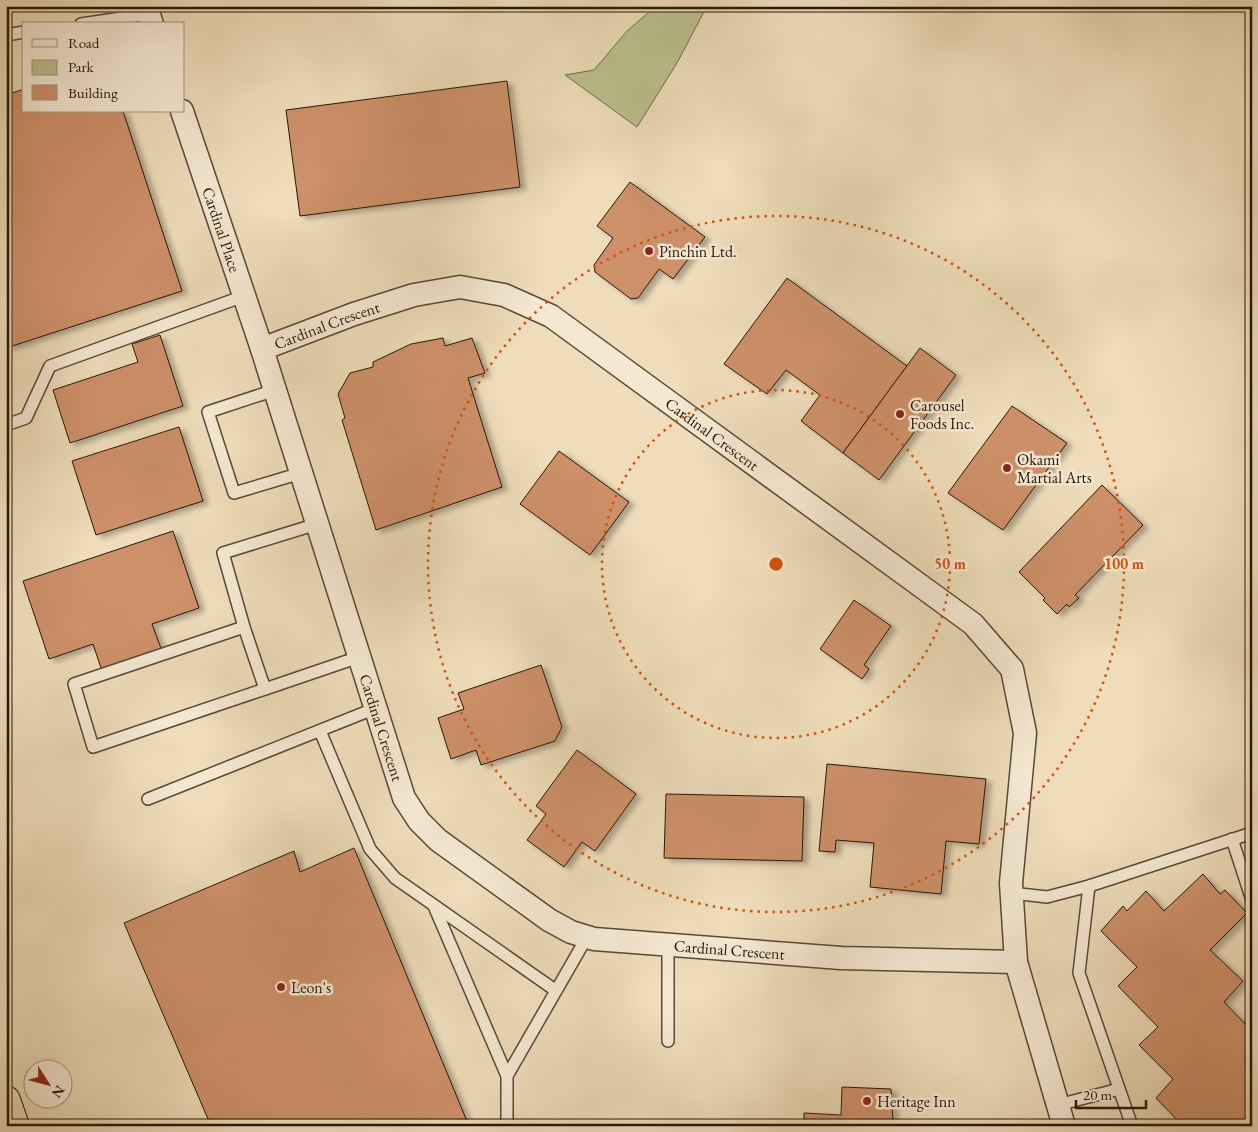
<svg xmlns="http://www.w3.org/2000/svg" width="1258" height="1132" font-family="'EB Garamond',serif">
<defs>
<filter id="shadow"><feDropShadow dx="5.5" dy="3" stdDeviation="2.5" flood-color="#0004"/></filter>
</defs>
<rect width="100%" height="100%" fill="#eedcba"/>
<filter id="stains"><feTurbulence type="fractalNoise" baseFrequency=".004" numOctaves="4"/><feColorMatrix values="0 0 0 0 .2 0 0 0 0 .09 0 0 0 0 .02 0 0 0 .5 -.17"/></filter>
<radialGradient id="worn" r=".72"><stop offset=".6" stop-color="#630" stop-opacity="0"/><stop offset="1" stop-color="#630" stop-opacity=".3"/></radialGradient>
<path fill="#bcbf8d" stroke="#726b4a" d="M656,6H707L677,63L637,127L565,75L594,70L627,31Z"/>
<g fill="#cd9069" stroke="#271707" filter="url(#shadow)">
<path d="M507,81L520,187L300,216L286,110Z"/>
<path d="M24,89V111H123L182,291L6,348V95Z"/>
<path d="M630,182L705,237L673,279L659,269L638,298L631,299L595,272L594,265L613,238L597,226Z"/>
<path d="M787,278L907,366L843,453L801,421L820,395L786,370L767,394L724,364Z"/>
<path d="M160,335L183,406L70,443L53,390L138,362L132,344Z"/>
<path d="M443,338L445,346L472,338L485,373L468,378L502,487L376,530L342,420L345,418L338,394L350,373L373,367V362L411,344Z"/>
<path d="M920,348L956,375L879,480L843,453Z"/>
<path d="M1012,406L1067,443L1003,530L948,493Z"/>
<path d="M179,427L203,501L96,535L72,461Z"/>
<path d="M559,451L629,502L590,555L520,504Z"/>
<path d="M1102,485L1143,525L1075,595L1079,598L1069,607L1067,604L1057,614L1043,600L1045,598L1019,572Z"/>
<path d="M173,531L199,608L152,624L162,651L102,671L93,644L49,659L23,581Z"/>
<path d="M854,600L891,626L864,665L869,669L862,679L820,649Z"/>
<path d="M541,665L562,727L555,741L481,765L476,750L451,759L438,718L464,709L458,693Z"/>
<path d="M577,750L636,794L595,851L582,842L564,867L527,840L546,814L536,806Z"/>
<path d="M827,764L986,779L979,844L946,841L941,894L870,887L874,843L836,840L835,852L819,851Z"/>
<path d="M666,794L804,797L802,861L664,858Z"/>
<path d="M354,848L469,1126H211L124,923L294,851L300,872Z"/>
<path d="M1203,874L1220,894L1225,890L1247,913L1210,950L1243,981L1224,1002L1252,1031V1054L1245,1060L1252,1067V1126H1183L1156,1098L1173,1079L1139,1045L1158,1027L1118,986L1137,967L1101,931L1123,906L1127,911L1146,891L1164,911Z"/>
<path d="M842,1087L891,1089L893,1122L977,1123V1126H804V1113L841,1115Z"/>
</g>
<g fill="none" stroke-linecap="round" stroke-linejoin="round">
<defs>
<g id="service">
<path d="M81,24L149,14"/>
<path d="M6,35L24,32"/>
<path d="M275,390L208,412L234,493L301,473"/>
<path d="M6,425L26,418L50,366L244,296"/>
<path d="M317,524L223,553L244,627L265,689L359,657"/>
<path d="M244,627L74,684L93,747L265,689"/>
<path d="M320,731L370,849L395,878L555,990"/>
<path d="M148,799L376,708"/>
<path d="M1232,839L1252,900"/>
<path d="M1089,886L1079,973L1132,1126"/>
<path d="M1011,893L1047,897L1089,886L1252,833"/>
<path d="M434,906L507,1076"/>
<path d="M668,1041V945"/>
<path d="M1058,1105L1119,1089"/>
<path d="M507,1126V1076L587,937"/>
</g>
<g id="minor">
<path d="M146,6L152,24"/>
<path id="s1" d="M182,111L262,349L404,798L419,821L438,840L549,920L571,932L594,939L841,958L1016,962"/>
<path id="s2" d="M262,349L354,314L414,295L460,287L504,295L551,316L973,624L1012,669L1025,733L1011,883L1016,962L1064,1126"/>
</g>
<path id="trunk" d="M6,1100L15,1126"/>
</defs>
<use href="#service" stroke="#594834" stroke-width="14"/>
<use href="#minor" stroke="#594834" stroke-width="25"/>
<use href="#trunk" stroke="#271707" stroke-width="30"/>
<use href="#service" stroke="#f4e8d2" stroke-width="11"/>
<use href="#minor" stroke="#f4e8d2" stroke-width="22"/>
<use href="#trunk" stroke="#eedcba" stroke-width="28"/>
</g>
<g fill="none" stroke="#d5520c" stroke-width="2.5" stroke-dasharray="2.5 5">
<circle cx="776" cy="564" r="174"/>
<circle cx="776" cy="564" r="348"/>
</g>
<g fill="#8f2418" stroke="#f4e8d2" stroke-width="2">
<circle cx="649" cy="251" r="5"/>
<circle cx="900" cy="414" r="5"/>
<circle cx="1007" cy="468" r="5"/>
<circle cx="281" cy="987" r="5"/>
<circle cx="867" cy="1101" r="5"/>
</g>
<g text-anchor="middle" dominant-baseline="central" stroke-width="5" stroke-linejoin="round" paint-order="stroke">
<g font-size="16" fill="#271707" stroke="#f4e8d2">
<text stroke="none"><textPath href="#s1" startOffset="125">Cardinal Place</textPath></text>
<text stroke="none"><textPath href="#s2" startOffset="69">Cardinal Crescent</textPath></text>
<text stroke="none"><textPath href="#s2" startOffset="504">Cardinal Crescent</textPath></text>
<text stroke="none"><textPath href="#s1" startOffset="648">Cardinal Crescent</textPath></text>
<text stroke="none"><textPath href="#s1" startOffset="1098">Cardinal Crescent</textPath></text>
</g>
<g font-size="16" fill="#271707" stroke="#f4e8d2" text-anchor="start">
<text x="659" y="251">Pinchin Ltd.</text>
<text x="910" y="405">Carousel<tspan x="910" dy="18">Foods Inc.</tspan></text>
<text x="1017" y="459">Okami<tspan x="1017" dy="18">Martial Arts</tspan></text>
<text x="291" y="987">Leon's</text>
<text x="877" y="1101">Heritage Inn</text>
</g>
</g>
<circle cx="776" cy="564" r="8" fill="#d5520c" stroke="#f4e8d2" stroke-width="2.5"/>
<g font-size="15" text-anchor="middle" font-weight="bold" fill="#d5520c" stroke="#f4e8d2" stroke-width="5" stroke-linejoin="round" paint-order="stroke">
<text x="950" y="569">50 m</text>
<text x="1124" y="569">100 m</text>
</g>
<rect width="1258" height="1132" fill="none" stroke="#eedcba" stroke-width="25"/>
<rect x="8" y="8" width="1243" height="1117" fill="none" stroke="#271707" stroke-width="2.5"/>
<rect x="12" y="12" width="1233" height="1107" fill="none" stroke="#271707"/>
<rect x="22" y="22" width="162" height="90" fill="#f4e8d2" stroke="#a29481"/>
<rect x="32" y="39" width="25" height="8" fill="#f4e8d2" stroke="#a29481"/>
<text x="68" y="48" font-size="15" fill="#271707">Road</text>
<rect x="32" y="60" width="25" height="15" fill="#bcbf8d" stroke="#a29481"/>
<text x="68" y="72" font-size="15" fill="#271707">Park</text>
<rect x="32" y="85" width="25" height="15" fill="#cd9069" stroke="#a29481"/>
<text x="68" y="98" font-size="15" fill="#271707">Building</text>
<g transform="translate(48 1084) rotate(126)"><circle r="24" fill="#f4e8d2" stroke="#a29481"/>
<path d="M0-4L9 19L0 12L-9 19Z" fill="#8f2418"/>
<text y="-8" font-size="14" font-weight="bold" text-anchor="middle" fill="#271707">N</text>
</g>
<path d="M1076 1100v8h70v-8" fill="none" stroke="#271707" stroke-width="2.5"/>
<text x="1083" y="1100" font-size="15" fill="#271707" stroke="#f4e8d2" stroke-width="4" paint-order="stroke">20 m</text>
<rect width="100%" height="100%" filter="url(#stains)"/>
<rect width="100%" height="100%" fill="url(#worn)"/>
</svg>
